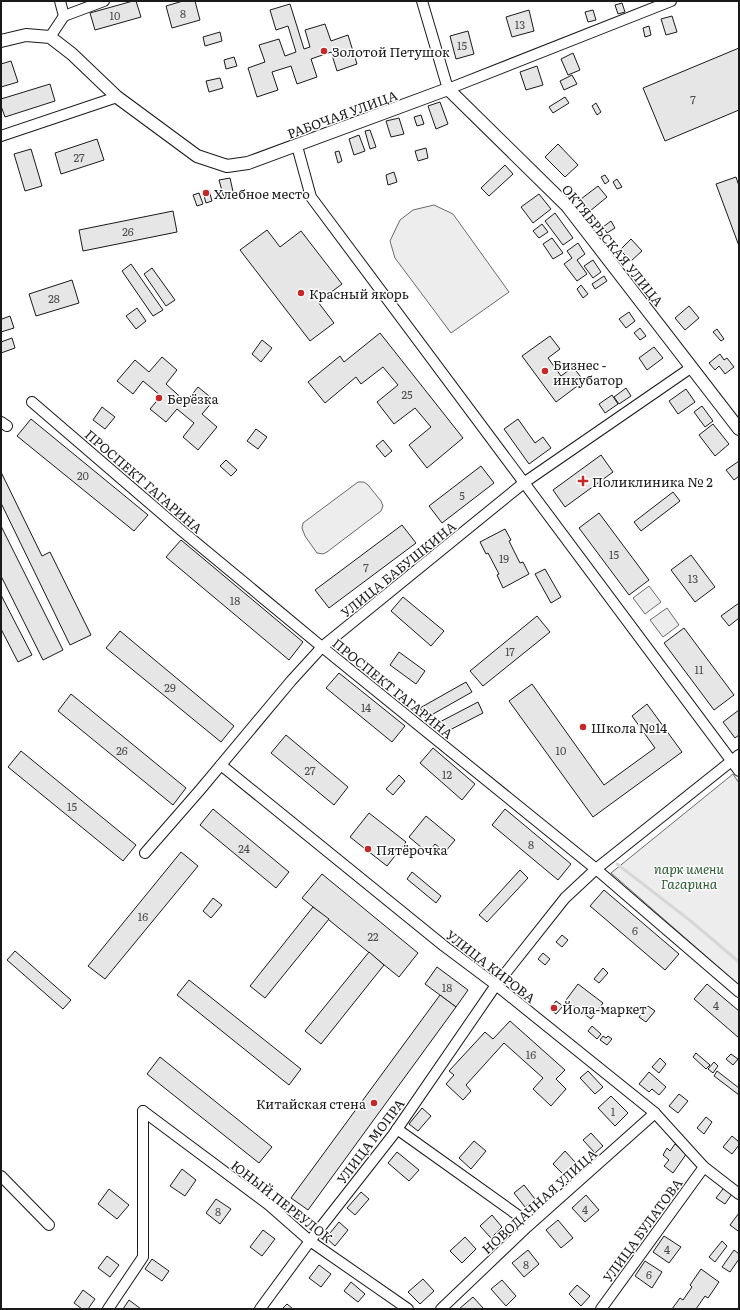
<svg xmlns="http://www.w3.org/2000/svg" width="740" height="1310" font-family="Literata,serif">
<rect width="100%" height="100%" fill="#fff"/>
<g fill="#ededed" stroke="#6a6a6a">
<path d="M434,205L453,214L509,292L451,333L395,258L390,241L400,220L413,210Z"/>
<path d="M358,482H364L368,485L381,501L383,506L381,511L327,552L323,554L317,553L305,536L302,528L303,523Z"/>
<path d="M649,586L661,602L645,614L633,598Z"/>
<path d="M667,608L679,625L663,637L650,620Z"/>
<path d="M733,774L739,783V985L611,873Z"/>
</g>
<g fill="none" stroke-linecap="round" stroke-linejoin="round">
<path stroke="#d7d7d7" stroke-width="3" d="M617,864L692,922L739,962"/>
</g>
<g fill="#e6e6e6" stroke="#1a1a1a">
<path d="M133,1H136L141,17L95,30L90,13Z"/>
<path d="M183,1H195L200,20L172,28L166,6Z"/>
<path d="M622,3L625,12L618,14L615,5Z"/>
<path d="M290,4L304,49L310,47L305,30L325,24L331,41L348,35L357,64L337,71L331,52L311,59L317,77L297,84L291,66L272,72L278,90L257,97L248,68L265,62L259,45L279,39L285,56L296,52L288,26L276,30L270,10Z"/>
<path d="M529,10L534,31L512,37L506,17Z"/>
<path d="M593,10L596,20L588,22L585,12Z"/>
<path d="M672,16L677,32L666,35L661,19Z"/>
<path d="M649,26L651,35L645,37L643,28Z"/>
<path d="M468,31L474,54L456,59L450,36Z"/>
<path d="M220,32L222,41L205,46L203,37Z"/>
<path d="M739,48V110L665,141L643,88Z"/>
<path d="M573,53L580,70L568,75L561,59Z"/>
<path d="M234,57L237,66L226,69L224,60Z"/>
<path d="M11,61L18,82L1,87V64Z"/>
<path d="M537,66L543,85L526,90L520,72Z"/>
<path d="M572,75L577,84L564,90L560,81Z"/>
<path d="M220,78L223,88L209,92L206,81Z"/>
<path d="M50,84L55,101L5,117L1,106V99Z"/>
<path d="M565,97L569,103L553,113L549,107Z"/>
<path d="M440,102L448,124L436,129L428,106Z"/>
<path d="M596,103L601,112L597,115L592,106Z"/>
<path d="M421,115L424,124L417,126L414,117Z"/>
<path d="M399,118L404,134L391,137L386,121Z"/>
<path d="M370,130L376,147L370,149L365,131Z"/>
<path d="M359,135L365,151L354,155L349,139Z"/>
<path d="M97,139L104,160L61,174L55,153Z"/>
<path d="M558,144L578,165L565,177L545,157Z"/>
<path d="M426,148L428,158L418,161L415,151Z"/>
<path d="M31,149L42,186L25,191L14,154Z"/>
<path d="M339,151L342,161L338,163L335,152Z"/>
<path d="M505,165L513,174L489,196L481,188Z"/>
<path d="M394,172L397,182L388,185L386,175Z"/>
<path d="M605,175L609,181L605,184L601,177Z"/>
<path d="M736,177L739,186V246L716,184Z"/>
<path d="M230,178L234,196L224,198L219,180Z"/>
<path d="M617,179L622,187L617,189L613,182Z"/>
<path d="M598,186L607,197L590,211L581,199Z"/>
<path d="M209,190L212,201L206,203L203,192Z"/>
<path d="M199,193L203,204L197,206L193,195Z"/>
<path d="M539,194L551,209L533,223L521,207Z"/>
<path d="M173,211L177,232L83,251L79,230Z"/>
<path d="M555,213L573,238L563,245L545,221Z"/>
<path d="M611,221L615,228L607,233L603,227Z"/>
<path d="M542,224L548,232L539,238L533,231Z"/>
<path d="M267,230L280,247L301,231L342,284L318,302L334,323L310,341L240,250Z"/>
<path d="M552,238L563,253L553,259L543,244Z"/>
<path d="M631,239L642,251L631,261L620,250Z"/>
<path d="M578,243L585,254L577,260L587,274L577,281L564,264L572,258L567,251Z"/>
<path d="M593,260L601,272L593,278L584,266Z"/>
<path d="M131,264L163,310L153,316L122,271Z"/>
<path d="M152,268L175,300L166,306L144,274Z"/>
<path d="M604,276L607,281L595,289L592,284Z"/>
<path d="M72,280L79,303L36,316L29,294Z"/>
<path d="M581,285L588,294L583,298L577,289Z"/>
<path d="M689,306L699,318L685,330L675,318Z"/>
<path d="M137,308L146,321L136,329L126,316Z"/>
<path d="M629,312L635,321L626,328L619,319Z"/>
<path d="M10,316L14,328L1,332V317L2,319Z"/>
<path d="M640,328L646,336L640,340L634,333Z"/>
<path d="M717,329L724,339L721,341L713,332Z"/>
<path d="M380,333L463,438L427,468L409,445L431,427L415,408L394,424L377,402L398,385L383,367L361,384L356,377L325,403L308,382L340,356L344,362Z"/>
<path d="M550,336L560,349L548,358L561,376L573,367L584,381L556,402L522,356Z"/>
<path d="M12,338L15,348L1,353V342Z"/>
<path d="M262,340L272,348L261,362L252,354Z"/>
<path d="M654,347L663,358L647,370L639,358Z"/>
<path d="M720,354L724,360L727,358L734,367L725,374L719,366L715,370L709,363Z"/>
<path d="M162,357L177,370L166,384L186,402L198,387L214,400L202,414L217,427L198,450L183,437L194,423L177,409L166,422L150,409L161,396L143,381L133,394L117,381L135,360L149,372Z"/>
<path d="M626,388L631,396L619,404L614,397Z"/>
<path d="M686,389L695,402L678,414L669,401Z"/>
<path d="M612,395L618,404L605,413L599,404Z"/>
<path d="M702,406L713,421L705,427L694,412Z"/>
<path d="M102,407L115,417L105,429L93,420Z"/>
<path d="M31,419L148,515L134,531L17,436Z"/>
<path d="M518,419L535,443L543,437L551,448L529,464L504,429Z"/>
<path d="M713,424L729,444L715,456L699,435Z"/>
<path d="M256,429L267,437L258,449L247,441Z"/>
<path d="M383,440L392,451L385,457L376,446Z"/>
<path d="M601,455L613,472L565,507L553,490Z"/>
<path d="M226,460L237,470L231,476L220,466Z"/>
<path d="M739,461V476L734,480L726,470Z"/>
<path d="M481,466L494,483L442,523L429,506Z"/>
<path d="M1,472L42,556L50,552L91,635L70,645L1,503Z"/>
<path d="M673,492L680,501L641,531L634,522Z"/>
<path d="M599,513L649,580L629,595L579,528Z"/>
<path d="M402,525L416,543L329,608L315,590Z"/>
<path d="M1,526L63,650L43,660L1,576Z"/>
<path d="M505,529L511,540L509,541L520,563L523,562L529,574L503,588L497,575L499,574L488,553L486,554L480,542Z"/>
<path d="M181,540L303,642L289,660L166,557Z"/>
<path d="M691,555L715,587L695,602L671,570Z"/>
<path d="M545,569L561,597L551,603L535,574Z"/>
<path d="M1,595L32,655L18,662L1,629Z"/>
<path d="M403,597L444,631L431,646L391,611Z"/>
<path d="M739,603V618L729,626L721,616Z"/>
<path d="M537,616L550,632L483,686L470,671Z"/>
<path d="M684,628L734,695L714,710L664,643Z"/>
<path d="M120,631L234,726L221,742L106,648Z"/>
<path d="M399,652L425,671L416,684L390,665Z"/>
<path d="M339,673L405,726L392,742L326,688Z"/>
<path d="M466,682L472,692L426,718L420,708Z"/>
<path d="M532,684L604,785L655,748L632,716L647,704L682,752L593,817L509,701Z"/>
<path d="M71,694L186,788L173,805L58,711Z"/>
<path d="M478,702L483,713L440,735L434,725Z"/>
<path d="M739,710V735L735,738L723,722Z"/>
<path d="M286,735L348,787L334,805L271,753Z"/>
<path d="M433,748L475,784L462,800L420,763Z"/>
<path d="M21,751L136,845L123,861L8,767Z"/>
<path d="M399,775L405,781L393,795L386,789Z"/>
<path d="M213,809L289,872L276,888L200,825Z"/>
<path d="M505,809L571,864L558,880L492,825Z"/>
<path d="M369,813L406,842L387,866L350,837Z"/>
<path d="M426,816L455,840L445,852L435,844L428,853L409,837Z"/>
<path d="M181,852L198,866L105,979L88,966Z"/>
<path d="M520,870L528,878L487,922L479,915Z"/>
<path d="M412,872L441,896L436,903L407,879Z"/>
<path d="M322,874L418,953L399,977L302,898Z"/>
<path d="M604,890L679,954L665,970L590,906Z"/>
<path d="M213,898L222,905L211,918L203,911Z"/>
<path d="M313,907L329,919L265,998L250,986Z"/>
<path d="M562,935L568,940L562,947L556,942Z"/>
<path d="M15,951L71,1000L63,1009L7,960Z"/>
<path d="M369,952L384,965L321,1044L305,1031Z"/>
<path d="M543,953L550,959L545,965L538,959Z"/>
<path d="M437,967L468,990L456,1007L425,984Z"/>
<path d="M603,968L608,973L599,983L594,979Z"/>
<path d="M189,980L301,1069L289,1085L177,995Z"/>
<path d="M578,984L603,1003L591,1019L566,1000Z"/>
<path d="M707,984L739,1011V1038L694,999Z"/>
<path d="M440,995L456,1007L308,1210L291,1198Z"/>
<path d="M556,1001L563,1006L556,1014L550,1009Z"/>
<path d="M648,1006L655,1011L646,1022L639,1017Z"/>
<path d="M510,1021L565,1070L556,1079L566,1089L551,1106L533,1089L543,1078L504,1043L466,1085L471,1091L463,1100L446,1084L454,1075L449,1071L485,1032L493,1039Z"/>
<path d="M592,1026L601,1034L597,1039L588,1031Z"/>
<path d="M603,1036L606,1038L608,1036L612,1039L607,1045L600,1040Z"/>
<path d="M696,1053L710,1065L706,1069L693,1057Z"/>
<path d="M731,1054L738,1059L733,1065L726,1059Z"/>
<path d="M160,1057L272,1147L259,1163L147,1074Z"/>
<path d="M660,1058L666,1064L659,1073L652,1067Z"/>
<path d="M714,1062L718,1066L713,1073L708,1069Z"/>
<path d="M588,1071L603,1087L595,1094L580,1078Z"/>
<path d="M717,1071L739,1088V1095L714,1076Z"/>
<path d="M649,1072L666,1087L659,1095L652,1089L649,1092L639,1084Z"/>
<path d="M679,1094L688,1101L678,1113L669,1106Z"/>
<path d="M611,1096L628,1113L615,1126L598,1108Z"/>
<path d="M422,1108L431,1116L418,1131L409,1124Z"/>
<path d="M706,1117L712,1122L704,1134L697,1128Z"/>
<path d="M591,1133L603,1146L595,1153L583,1140Z"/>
<path d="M732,1136L739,1142V1145L732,1154L723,1147Z"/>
<path d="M474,1141L486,1151L471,1169L459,1158Z"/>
<path d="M675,1144L687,1153L673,1173L664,1166L669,1160L663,1155L667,1148L670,1151Z"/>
<path d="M565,1151L575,1162L563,1174L553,1164Z"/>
<path d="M397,1152L419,1170L409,1181L388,1163Z"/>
<path d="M182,1169L196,1180L185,1196L170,1186Z"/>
<path d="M524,1185L535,1199L525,1207L514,1193Z"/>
<path d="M726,1185L734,1191L725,1204L716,1198Z"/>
<path d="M109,1189L129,1205L117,1219L98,1204Z"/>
<path d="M361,1192L369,1199L355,1215L347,1208Z"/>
<path d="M586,1195L599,1210L585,1222L572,1208Z"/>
<path d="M216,1199L231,1209L220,1224L206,1213Z"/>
<path d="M739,1213V1229L738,1231L730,1225Z"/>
<path d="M492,1215L502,1227L491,1238L480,1226Z"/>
<path d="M558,1220L573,1238L561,1248L546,1230Z"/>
<path d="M339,1222L348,1230L335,1246L326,1238Z"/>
<path d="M263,1230L275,1239L262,1256L250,1247Z"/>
<path d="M664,1236L681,1247L669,1263L653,1252Z"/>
<path d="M465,1237L476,1249L462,1263L450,1251Z"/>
<path d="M722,1241L727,1246L715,1262L709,1257Z"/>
<path d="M528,1250L539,1264L524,1277L512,1263Z"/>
<path d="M734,1250L739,1254V1259L730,1272L722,1267Z"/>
<path d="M107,1256L119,1265L110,1277L98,1268Z"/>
<path d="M152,1259L169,1271L162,1281L145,1269Z"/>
<path d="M645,1261L662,1272L652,1288L635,1276Z"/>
<path d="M319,1265L331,1274L321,1287L309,1278Z"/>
<path d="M701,1269L719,1282L708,1298L705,1296L696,1309H672L680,1298L683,1300L692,1287L690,1285Z"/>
<path d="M423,1279L434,1291L420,1304L408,1292Z"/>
<path d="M502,1280L516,1296L506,1306L491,1289Z"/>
<path d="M351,1282L365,1294L358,1302L344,1291Z"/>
<path d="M577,1285L590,1296L581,1306L569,1294Z"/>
<path d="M83,1290L95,1299L88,1309H82L74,1303Z"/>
<path d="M473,1297L484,1309H459Z"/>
<path d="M129,1300L141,1309H123Z"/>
<path d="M287,1304L293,1309H282Z"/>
</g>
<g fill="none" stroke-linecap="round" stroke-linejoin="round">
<defs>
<g id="minor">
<path d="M60,1L64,16"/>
<path d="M422,1L448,89L671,1"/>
<path d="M50,37L64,16L104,1"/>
<path d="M1,136L117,97"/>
<path d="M297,146L311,197L739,771"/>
<path d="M32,402L182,531L322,647L596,869L739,992"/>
<path d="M1,422L7,426"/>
<path d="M221,765L444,946L496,985L655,1113L704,1167L739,1194"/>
<path d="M145,853L200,790L291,681L322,647L525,482L692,367"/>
<path d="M143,1111L269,1205L310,1241L408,1309"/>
<path d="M397,1129L530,1224"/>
<path d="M1,1176L49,1225"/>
<path d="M108,1309L143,1257V1111"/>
<path d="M260,1309L310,1241L393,1135L496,985L565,898L596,869L739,755"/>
<path d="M441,1309L527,1227L655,1113"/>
<path d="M601,1309L704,1167"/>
</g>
<path id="tertiary" d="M1,41L26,35L50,37L72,54L117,97L197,156L227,166L248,163L448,89L567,206L739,429"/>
</defs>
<use href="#minor" stroke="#1a1a1a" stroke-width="12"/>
<use href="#tertiary" stroke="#1a1a1a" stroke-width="14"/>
<use href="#minor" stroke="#fff" stroke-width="10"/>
<use href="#tertiary" stroke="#fff" stroke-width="12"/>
</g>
<g fill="#c62828" stroke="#fff" stroke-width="1.5">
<circle cx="324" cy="51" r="4"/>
<circle cx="206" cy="193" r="4"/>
<circle cx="301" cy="293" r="4"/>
<circle cx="545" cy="371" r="4"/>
<circle cx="159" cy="398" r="4"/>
<path d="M581 475h4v4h4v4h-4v4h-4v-4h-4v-4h4z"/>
<circle cx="583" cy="727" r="4"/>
<circle cx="368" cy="849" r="4"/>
<circle cx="554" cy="1008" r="4"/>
<circle cx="374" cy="1103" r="4"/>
</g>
<g text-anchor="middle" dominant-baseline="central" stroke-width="3" stroke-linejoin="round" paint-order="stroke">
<g font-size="11" fill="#4d4d4d">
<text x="183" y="13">8</text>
<text x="115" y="15">10</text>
<text x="520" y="24">13</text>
<text x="462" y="45">15</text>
<text x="693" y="99">7</text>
<text x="79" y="157">27</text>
<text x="128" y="231">26</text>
<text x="54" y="298">28</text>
<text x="407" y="394">25</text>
<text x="83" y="475">20</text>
<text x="462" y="495">5</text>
<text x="614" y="554">15</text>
<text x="504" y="558">19</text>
<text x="366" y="567">7</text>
<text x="693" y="578">13</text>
<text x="235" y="600">18</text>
<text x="510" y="651">17</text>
<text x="699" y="669">11</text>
<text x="170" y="687">29</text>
<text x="366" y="707">14</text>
<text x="122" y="750">26</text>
<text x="561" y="750">10</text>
<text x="310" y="770">27</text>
<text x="447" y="774">12</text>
<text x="72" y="806">15</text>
<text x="531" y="844">8</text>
<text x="244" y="848">24</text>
<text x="143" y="916">16</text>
<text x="635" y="930">6</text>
<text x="373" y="936">22</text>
<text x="447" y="987">18</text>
<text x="716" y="1005">4</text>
<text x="531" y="1054">16</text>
<text x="613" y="1111">1</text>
<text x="585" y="1209">4</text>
<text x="218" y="1211">8</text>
<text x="667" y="1249">4</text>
<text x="526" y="1264">8</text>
<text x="649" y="1274">6</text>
</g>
<g font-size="13" fill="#1a1a1a" stroke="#fff" text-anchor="start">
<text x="332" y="51">Золотой Петушок</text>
<text x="214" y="193">Хлебное место</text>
<text x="309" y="293">Красный якорь</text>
<text x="553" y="364">Бизнес -<tspan x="553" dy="15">инкубатор</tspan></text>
<text x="167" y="398">Берёзка</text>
<text x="592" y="481">Поликлиника № 2</text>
<text x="591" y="727">Школа №14</text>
<text x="376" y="849">Пятёрочка</text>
<text x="562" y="1008">Йола-маркет</text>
<text x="366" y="1103" text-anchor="end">Китайская стена</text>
</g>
<g font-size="13" fill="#1a1a1a" stroke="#fff">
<text transform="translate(342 114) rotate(-20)">РАБОЧАЯ УЛИЦА</text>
<text transform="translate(613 245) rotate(51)">ОКТЯБРЬСКАЯ УЛИЦА</text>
<text transform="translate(144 481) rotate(41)">ПРОСПЕКТ ГАГАРИНА</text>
<text transform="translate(398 569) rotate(-39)">УЛИЦА БАБУШКИНА</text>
<text transform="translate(393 688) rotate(39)">ПРОСПЕКТ ГАГАРИНА</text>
<text transform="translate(491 966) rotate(38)">УЛИЦА КИРОВА</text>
<text transform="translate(370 1141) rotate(-53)">УЛИЦА МОПРА</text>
<text transform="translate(282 1201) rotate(38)">ЮНЫЙ ПЕРЕУЛОК</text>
<text transform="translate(539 1201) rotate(-42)">НОВОДАЧНАЯ УЛИЦА</text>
<text transform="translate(642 1230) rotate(-54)">УЛИЦА БУЛАТОВА</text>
</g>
<g font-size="13" font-style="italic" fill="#2b5a34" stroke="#fff">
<text x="689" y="868">парк имени<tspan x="689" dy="15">Гагарина</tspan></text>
</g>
</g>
<rect width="740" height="1310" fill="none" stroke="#1a1a1a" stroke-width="4"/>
</svg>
